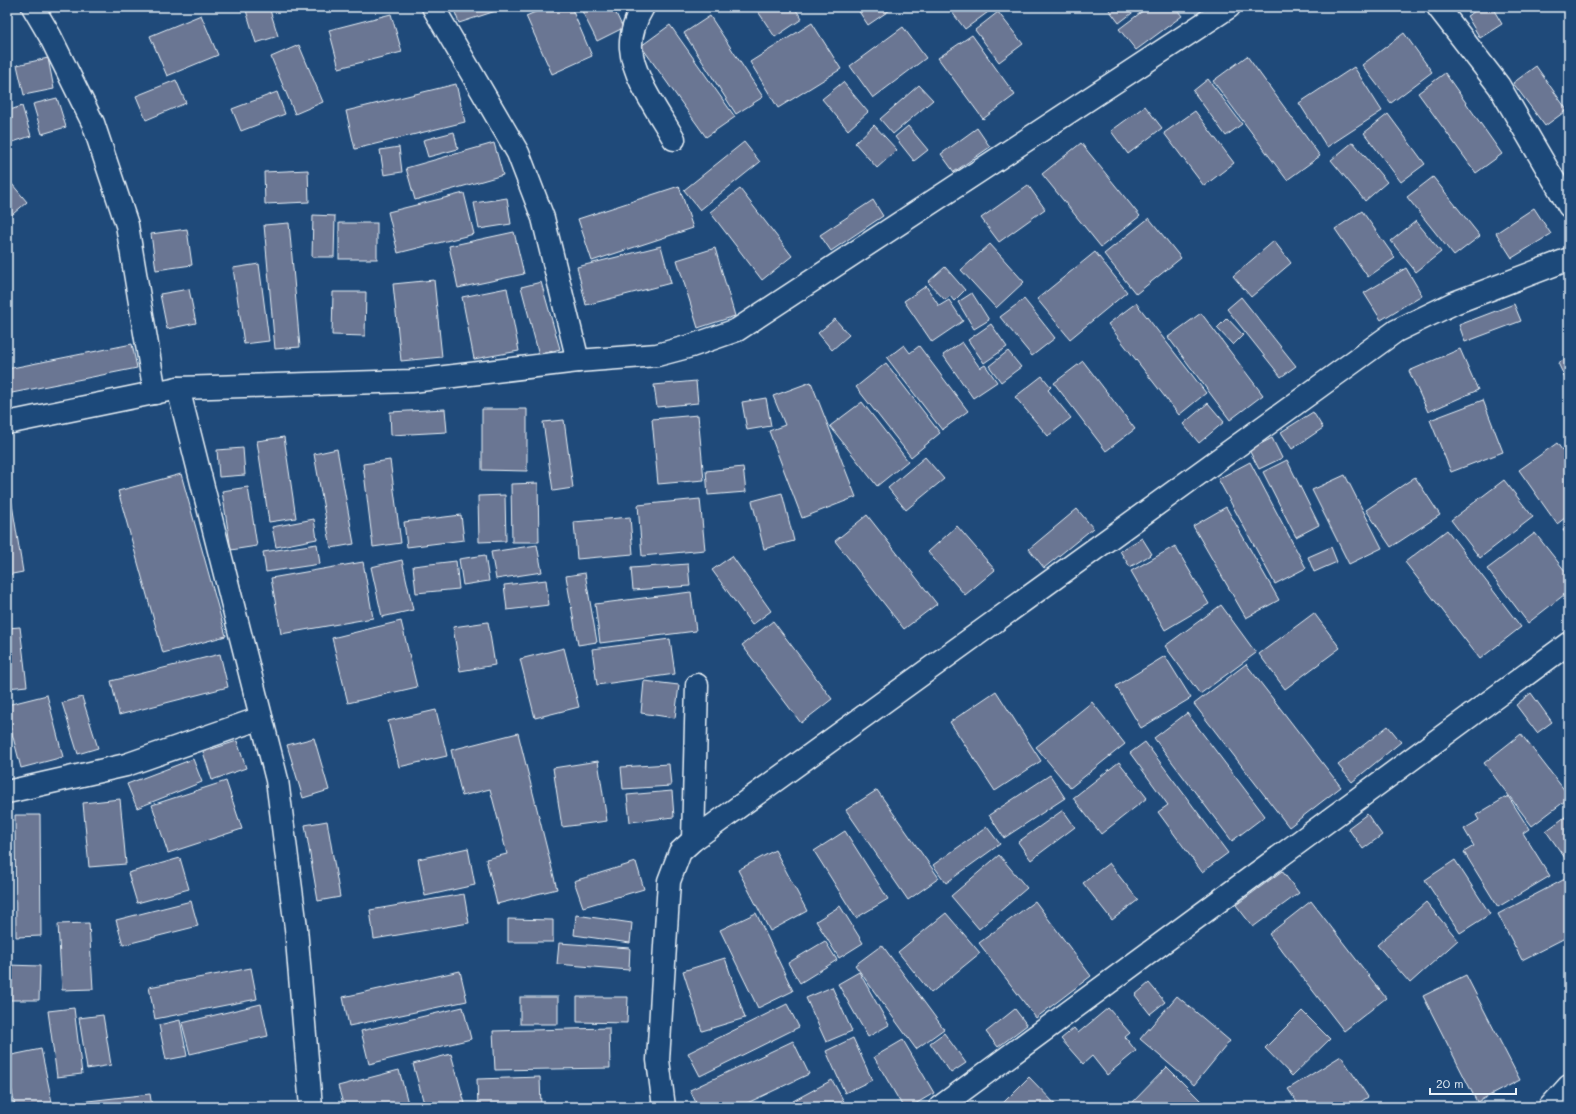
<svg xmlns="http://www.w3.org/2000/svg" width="1576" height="1114" font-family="Mali,sans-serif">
<rect width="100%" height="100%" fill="#1f4a7a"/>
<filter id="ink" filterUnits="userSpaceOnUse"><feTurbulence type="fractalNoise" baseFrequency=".025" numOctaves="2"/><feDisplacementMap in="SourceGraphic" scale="8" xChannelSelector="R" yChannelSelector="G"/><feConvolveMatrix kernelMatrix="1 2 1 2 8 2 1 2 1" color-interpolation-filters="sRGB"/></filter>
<g filter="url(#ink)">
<g fill="#6b7693" stroke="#e8f1f8">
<path d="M135,7H148L137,11Z"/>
<path d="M245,7H269L278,36L256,43Z"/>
<path d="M453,7H508L459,23Z"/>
<path d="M547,7H571L592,56L552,74L526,16Z"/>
<path d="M580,7H613L623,28L597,41Z"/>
<path d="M755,7H794L802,19L775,37Z"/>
<path d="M856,7H888L890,10L868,25Z"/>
<path d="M948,7H995L965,29Z"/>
<path d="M1107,7H1140L1119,23Z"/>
<path d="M1148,7H1175L1182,16L1136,50L1119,29Z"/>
<path d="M1482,7H1492L1502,24L1480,38L1467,16Z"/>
<path d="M998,12L1023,44L999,62L975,30Z"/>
<path d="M391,14L402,52L339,68L329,30Z"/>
<path d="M201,15L218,55L167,76L150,36Z"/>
<path d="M710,16L763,97L736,114L684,33Z"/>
<path d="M812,23L841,69L778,108L750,62Z"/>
<path d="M670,25L735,117L706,137L641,46Z"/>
<path d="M903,27L926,58L873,98L850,66Z"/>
<path d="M1404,33L1432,72L1391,103L1362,65Z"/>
<path d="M972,35L1015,95L983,119L938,58Z"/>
<path d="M299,45L323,102L295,114L271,57Z"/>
<path d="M1247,56L1320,156L1287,180L1213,81Z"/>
<path d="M48,58L54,89L24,95L17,65Z"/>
<path d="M1536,66L1567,110L1545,126L1513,83Z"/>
<path d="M1354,67L1382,111L1327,147L1299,103Z"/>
<path d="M1445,73L1502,154L1476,173L1418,93Z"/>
<path d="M1208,79L1242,124L1226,136L1193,91Z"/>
<path d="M176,80L186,103L146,120L136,96Z"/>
<path d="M843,82L868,112L848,130L822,99Z"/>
<path d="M456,84L465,122L355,149L346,111Z"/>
<path d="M919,85L933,100L893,134L880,119Z"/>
<path d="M277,92L285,114L241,131L232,109Z"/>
<path d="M57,98L66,127L42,134L33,104Z"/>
<path d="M22,106L31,136L7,144V111Z"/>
<path d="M1145,106L1162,128L1128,154L1111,131Z"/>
<path d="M1195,111L1234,163L1204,186L1164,133Z"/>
<path d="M1388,114L1425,164L1401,182L1364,133Z"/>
<path d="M874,125L897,150L877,168L855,143Z"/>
<path d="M908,126L928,150L914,161L895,137Z"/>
<path d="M977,128L990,147L954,172L941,154Z"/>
<path d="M454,132L458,149L428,157L423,140Z"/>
<path d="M744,142L760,162L700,210L684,190Z"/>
<path d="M1353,142L1387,182L1365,201L1331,160Z"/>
<path d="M494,143L503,175L415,200L406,168Z"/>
<path d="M1081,143L1140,216L1101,247L1042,174Z"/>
<path d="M399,147L402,172L384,175L380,150Z"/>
<path d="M308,170L309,202L265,204L264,172Z"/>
<path d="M1433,177L1480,236L1454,256L1407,197Z"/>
<path d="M7,178L27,202L7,219Z"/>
<path d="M1028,185L1045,209L999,242L981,218Z"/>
<path d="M679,186L693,228L592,261L578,219Z"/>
<path d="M740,189L792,256L762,280L710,212Z"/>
<path d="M464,193L474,234L398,253L388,212Z"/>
<path d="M507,198L511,224L479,229L474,203Z"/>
<path d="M873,200L883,216L831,251L820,235Z"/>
<path d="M1534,208L1551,234L1512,258L1496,233Z"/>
<path d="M1362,211L1395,258L1368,277L1335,229Z"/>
<path d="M313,215L335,216L334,257H312Z"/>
<path d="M1149,218L1181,258L1136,294L1104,254Z"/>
<path d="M1416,221L1441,252L1416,272L1391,241Z"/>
<path d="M289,223L300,347L275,349L264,225Z"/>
<rect x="339" y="223" width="38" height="36"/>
<path d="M187,229L192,265L156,270L151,234Z"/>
<path d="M514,232L524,274L458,288L449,246Z"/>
<path d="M1274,241L1291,263L1251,297L1233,276Z"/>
<path d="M990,244L1024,282L996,308L961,270Z"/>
<path d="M661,246L671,283L586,305L577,267Z"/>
<path d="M715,248L735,316L698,328L677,260Z"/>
<path d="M1095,252L1127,292L1070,339L1037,299Z"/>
<path d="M259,264L269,341L244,344L233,268Z"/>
<path d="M945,267L965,290L954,301L950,296L945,300L928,282Z"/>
<path d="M1406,268L1422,295L1381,320L1364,293Z"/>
<path d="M434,280L442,357L401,361L393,284Z"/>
<path d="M541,282L560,349L539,355L521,287Z"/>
<path d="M926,286L939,306L949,300L963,321L932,342L904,301Z"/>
<path d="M507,288L519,351L474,359L462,297Z"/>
<path d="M189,289L196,323L167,329L160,294Z"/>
<path d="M333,292H366L365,336L332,335Z"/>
<path d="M972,293L989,320L974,329L958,302Z"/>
<path d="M1241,297L1296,366L1281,377L1227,309Z"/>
<path d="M1024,299L1055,338L1032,356L1000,317Z"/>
<path d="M1136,303L1206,393L1179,415L1108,324Z"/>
<path d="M1514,304L1521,321L1465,342L1459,325Z"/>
<path d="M1201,313L1263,395L1230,420L1168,337Z"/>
<path d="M1227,318L1243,335L1233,345L1217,328Z"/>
<path d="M835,319L849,335L832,350L818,333Z"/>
<path d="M991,324L1007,347L984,363L968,340Z"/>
<path d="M962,342L980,368L985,365L997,382L973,398L943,355Z"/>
<path d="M132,344L137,368L7,394V369Z"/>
<path d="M904,345L910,353L919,346L968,411L942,430L887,358Z"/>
<path d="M1460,349L1478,390L1428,412L1409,371Z"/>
<path d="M1008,351L1021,367L1001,382L989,366Z"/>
<path d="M1569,357V386L1558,363Z"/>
<path d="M1083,361L1135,429L1106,451L1054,383Z"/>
<path d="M886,363L940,433L911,457L856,387Z"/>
<path d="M1042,376L1051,387L1048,390L1071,418L1048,436L1015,397Z"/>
<path d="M696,381L698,403L657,407L654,385Z"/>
<path d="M811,382L856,497L802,518L769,431L785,425L773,396Z"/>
<path d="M766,398L771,426L747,430L742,402Z"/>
<path d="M1483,400L1503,452L1451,472L1430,420Z"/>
<path d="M862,402L908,461L877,486L830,426Z"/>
<path d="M1208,403L1224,422L1199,443L1183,424Z"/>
<path d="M445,409L447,432L391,435L390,412Z"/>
<path d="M482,409H527V471L482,470Z"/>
<path d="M1313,412L1323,428L1292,449L1281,432Z"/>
<path d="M698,415L704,480L658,484L652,419Z"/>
<path d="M564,420L573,488L553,491L543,422Z"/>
<path d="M284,437L296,518L269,522L257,441Z"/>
<path d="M1272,438L1282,458L1259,469L1249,450Z"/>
<path d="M1557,443L1569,460V515L1557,524L1519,470Z"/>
<path d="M243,448L245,475L219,477L217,450Z"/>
<path d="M337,449L354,544L331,548L314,454Z"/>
<path d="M925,457L944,479L906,510L888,488Z"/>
<path d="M390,460L401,543L373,547L363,464Z"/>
<path d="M1287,460L1319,525L1296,537L1263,472Z"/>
<path d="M1250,462L1306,568L1275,584L1218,479Z"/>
<path d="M743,467L746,492L708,495L706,471Z"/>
<path d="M181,474L226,636L163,653L118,491Z"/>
<path d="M1345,475L1382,548L1349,564L1312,490Z"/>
<path d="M1415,477L1440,515L1391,547L1366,510Z"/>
<path d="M1504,480L1533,517L1480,558L1451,520Z"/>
<path d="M538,483L539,542H512L511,484Z"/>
<path d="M248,487L257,546L231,550L222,491Z"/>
<path d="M10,492L23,572L7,575V493Z"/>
<path d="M782,493L794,541L764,549L752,501Z"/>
<path d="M505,495L506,541L479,542L478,496Z"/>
<path d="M700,499L705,550L642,556L638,505Z"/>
<path d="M1226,507L1279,600L1246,618L1193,526Z"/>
<path d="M1077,509L1093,528L1044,568L1029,549Z"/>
<path d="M461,515L464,540L407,547L404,522Z"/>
<path d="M867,515L937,604L904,629L835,541Z"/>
<path d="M630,517L633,554L577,559L574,522Z"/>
<path d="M314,519L317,539L276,547L272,527Z"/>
<path d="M957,526L995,570L965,595L928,552Z"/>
<path d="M1569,526V538L1563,530Z"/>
<path d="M1447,530L1521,627L1480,659L1405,562Z"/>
<path d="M1535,533L1569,576V591L1528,623L1487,569Z"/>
<path d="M1142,538L1152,554L1130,567L1120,551Z"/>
<path d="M317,544L320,564L266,572L263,552Z"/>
<path d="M537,545L542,572L496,579L491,552Z"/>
<path d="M1175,546L1209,604L1165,630L1131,571Z"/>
<path d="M1331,547L1337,562L1314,572L1308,557Z"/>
<path d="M485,555L489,581L463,585L459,559Z"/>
<path d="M732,556L771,611L752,625L712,570Z"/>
<path d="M402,560L413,610L382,617L371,567Z"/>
<path d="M456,561L459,589L416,593L413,566Z"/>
<path d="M363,562L373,618L281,634L271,578Z"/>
<path d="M688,564L690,586L633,590L631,568Z"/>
<path d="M585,573L597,642L578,645L566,576Z"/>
<path d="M546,580L549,605L507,610L504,585Z"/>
<path d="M691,592L696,631L600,643L595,604Z"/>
<path d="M1221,605L1256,653L1200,694L1165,646Z"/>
<path d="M1314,613L1340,648L1285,689L1259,654Z"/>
<path d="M401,621L417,687L348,703L332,638Z"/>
<path d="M773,621L832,699L801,723L742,645Z"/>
<path d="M488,622L495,665L460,671L453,627Z"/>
<path d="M20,627L27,686L7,688V628Z"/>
<path d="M670,639L675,674L597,685L592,649Z"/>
<path d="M564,648L579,707L535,718L520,659Z"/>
<path d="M220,654L228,687L119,715L111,681Z"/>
<path d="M1165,656L1191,698L1141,728L1116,686Z"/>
<path d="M1246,664L1341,787L1289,827L1194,704Z"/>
<path d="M644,681L679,685L675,718L641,713Z"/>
<path d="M996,691L1041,761L995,791L950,722Z"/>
<path d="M1531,693L1552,722L1537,733L1516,705Z"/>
<path d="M47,695L63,757L21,768L7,714V705Z"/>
<path d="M82,697L98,748L78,754L62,703Z"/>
<path d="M1092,702L1125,744L1070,788L1036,747Z"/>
<path d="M436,710L447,756L399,767L388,721Z"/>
<path d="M1187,713L1265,816L1232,841L1154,738Z"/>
<path d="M1388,726L1401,742L1352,782L1338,765Z"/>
<path d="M518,733L557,889L497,904L486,859L507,854L490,789L462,796L451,750Z"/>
<path d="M1521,734L1569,796V798L1532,826L1484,763Z"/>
<path d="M314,738L329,790L303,798L287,745Z"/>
<path d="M237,741L246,768L212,780L203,752Z"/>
<path d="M1145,742L1228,853L1202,872L1158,812L1168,805L1130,753Z"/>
<path d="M193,759L202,782L137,808L127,784Z"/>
<path d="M598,761L607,821L562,827L553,768Z"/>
<path d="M1119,762L1147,798L1101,834L1073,798Z"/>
<path d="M669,764L671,786L623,789L621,767Z"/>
<path d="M1050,775L1065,798L1004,838L989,815Z"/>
<path d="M226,781L242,829L168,853L152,805Z"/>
<path d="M877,790L939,878L908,900L846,810Z"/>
<path d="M672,791L674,817L630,822L627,795Z"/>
<path d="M1508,796L1529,829L1523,833L1550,876L1498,907L1464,852L1474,846L1464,829L1479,820L1476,815Z"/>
<path d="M120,799L126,864L89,867L83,803Z"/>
<path d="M1063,810L1075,827L1031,860L1018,842Z"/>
<path d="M1367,814L1382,835L1363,849L1348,828Z"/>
<path d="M1569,814V856L1565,858L1546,831Z"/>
<path d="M15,815H40L41,936L16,937Z"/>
<path d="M327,821L340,897L318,901L305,825Z"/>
<path d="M987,827L1000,844L946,883L933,865Z"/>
<path d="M845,831L888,899L856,918L814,851Z"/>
<path d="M468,848L475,885L425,896L418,859Z"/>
<path d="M775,850L807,911L770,931L738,870Z"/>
<path d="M999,855L1027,888L979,929L951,896Z"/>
<path d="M180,858L189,889L137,903L128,873Z"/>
<path d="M1455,860L1490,914L1460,933L1425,880Z"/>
<path d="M636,862L644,889L583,907L574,881Z"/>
<path d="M1109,863L1138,900L1112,920L1083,883Z"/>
<path d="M1282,871L1299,893L1253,927L1236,905Z"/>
<path d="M1565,879L1569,887V907L1566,909L1569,916V936L1522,960L1498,914Z"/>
<path d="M464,894L469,923L374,939L370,910Z"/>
<path d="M191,901L198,926L123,945L116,920Z"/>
<path d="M1035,901L1091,976L1036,1018L979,943Z"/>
<path d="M1311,901L1386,998L1344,1031L1269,934Z"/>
<path d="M1426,902L1458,940L1410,983L1377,945Z"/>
<path d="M840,906L863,943L839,958L816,921Z"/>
<path d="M756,913L793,991L758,1008L720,930Z"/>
<path d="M946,913L980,953L931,993L898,952Z"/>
<path d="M576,915L632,923L630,943L574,935Z"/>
<path d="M508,919L553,920V942H508Z"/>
<path d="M89,923L93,989L62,990L58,924Z"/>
<path d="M825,941L837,960L800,983L788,963Z"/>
<path d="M559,943L630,948L629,970L557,964Z"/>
<path d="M882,945L944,1029L916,1049L855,965Z"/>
<path d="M725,958L745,1018L702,1031L683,971Z"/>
<path d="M7,965L40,966L39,1000H7Z"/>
<path d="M251,968L257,999L155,1019L149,987Z"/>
<path d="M460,971L467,1001L349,1026L343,997Z"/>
<path d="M859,972L889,1025L868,1037L838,984Z"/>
<path d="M1466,975L1520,1080L1477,1102L1423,996Z"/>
<path d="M1149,983L1165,1002L1150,1014L1135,995Z"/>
<path d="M832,987L852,1031L826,1042L806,998Z"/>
<path d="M1177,996L1230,1041L1194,1085L1140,1039Z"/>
<rect x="520" y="997" width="38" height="27"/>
<path d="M577,997H628L627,1023L577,1022Z"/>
<path d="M261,1004L268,1036L190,1054L182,1023Z"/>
<path d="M787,1004L799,1027L700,1076L688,1053Z"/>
<path d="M463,1007L471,1039L369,1064L361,1031Z"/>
<path d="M74,1008L82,1074L57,1077L48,1011Z"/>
<path d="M1108,1008L1130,1033L1125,1037L1136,1051L1107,1075L1092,1056L1083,1064L1061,1039L1074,1028L1078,1033Z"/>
<path d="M1015,1009L1027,1025L998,1047L986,1032Z"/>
<path d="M1302,1011L1330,1039L1292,1076L1265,1048Z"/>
<path d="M103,1015L111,1065L87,1069L79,1018Z"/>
<path d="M180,1020L187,1056L166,1060L159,1025Z"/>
<path d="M609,1028L610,1068L495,1070L493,1031Z"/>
<path d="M944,1033L966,1063L951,1073L930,1043Z"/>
<path d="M853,1038L872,1080L845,1093L826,1051Z"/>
<path d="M903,1040L934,1093L910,1107H903L874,1057Z"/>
<path d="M793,1041L809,1074L739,1107H698L690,1090Z"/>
<path d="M41,1049L53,1107H15L7,1067V1056Z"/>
<path d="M451,1054L466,1107H425L413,1064Z"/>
<path d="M1341,1056L1368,1097L1353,1107H1300L1288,1089Z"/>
<path d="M1167,1067L1205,1105L1202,1107H1128Z"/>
<path d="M399,1070L409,1107H344L338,1086Z"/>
<path d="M540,1077L541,1107H478L477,1079Z"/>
<path d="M1029,1077L1058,1107H999Z"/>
<path d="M832,1080L847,1107H797L793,1101Z"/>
<path d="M150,1094L152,1107H71L70,1103Z"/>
</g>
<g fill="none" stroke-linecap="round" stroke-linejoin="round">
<defs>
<g id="minor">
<path d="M33,7L50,36L93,123L127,225L155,393"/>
<path d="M433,7L518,153L543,218L578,361"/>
<path d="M643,7C636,18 630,35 631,48C633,78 659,113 674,139"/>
<path d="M1438,7L1499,86L1569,206"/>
<path d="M178,388L277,780L296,928L311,1107"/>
<path d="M7,423L178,388L412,381L578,361L657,355L691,346L737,330L1229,7"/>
<path d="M7,792L126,765L261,718"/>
<path d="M693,840L697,685"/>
<path d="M664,1107L658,1060L669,881L680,852L693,840L1396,331L1454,303L1569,259"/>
<path d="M940,1107L1569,643"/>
<path d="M1550,1107L1569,1086"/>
</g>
</defs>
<use href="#minor" stroke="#e8f1f8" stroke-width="25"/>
<use href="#minor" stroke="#1f4a7a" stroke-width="22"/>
</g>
</g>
<rect width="1576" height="1114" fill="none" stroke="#1f4a7a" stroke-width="24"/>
<rect x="12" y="12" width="1552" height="1090" fill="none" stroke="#e8f1f8" stroke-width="1.5" filter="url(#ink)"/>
<path d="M1430 1088v6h86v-6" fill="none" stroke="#e8f1f8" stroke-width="2"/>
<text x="1436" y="1088" font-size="12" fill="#e8f1f8" stroke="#1f4a7a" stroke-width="3" paint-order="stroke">20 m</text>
</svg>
